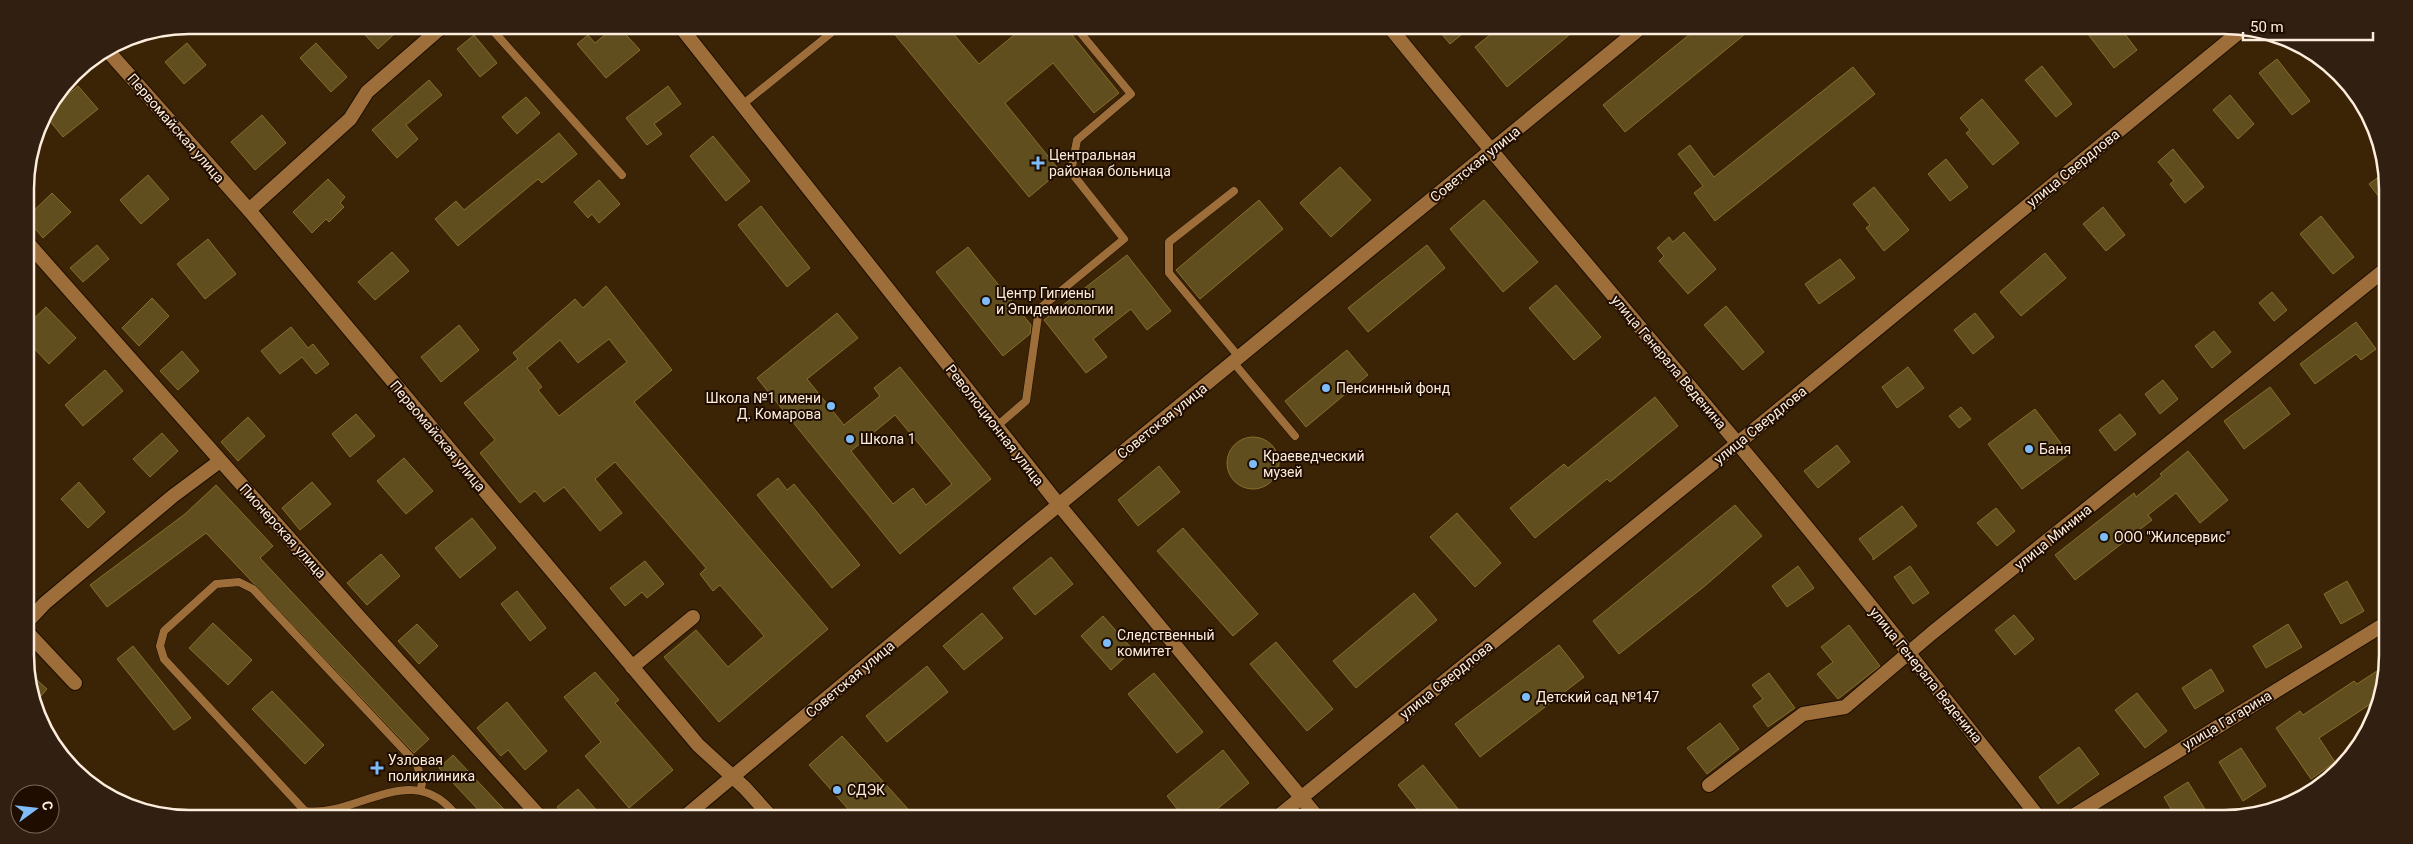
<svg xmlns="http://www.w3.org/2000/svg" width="2413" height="844" font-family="Roboto,sans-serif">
<rect width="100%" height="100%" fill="#3b2306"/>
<g fill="#604e1f" stroke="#886e2a" fill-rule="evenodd">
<path d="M356,25H404L378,49Z"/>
<path d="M617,25L640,50L606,78L577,44L588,35L595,43Z"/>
<path d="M887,25H946L979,64L1026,25H1064L1119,93L1094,113L1053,63L1005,103L1060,171L1029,197Z"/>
<path d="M1449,25H1453L1461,35L1450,44L1440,32Z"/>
<path d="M1502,25H1581L1507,87L1475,47Z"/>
<path d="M1701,25H1756L1625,132L1603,105Z"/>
<path d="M2081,25H2118L2137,50L2114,68Z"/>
<path d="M474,35L497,63L480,77L457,49Z"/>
<path d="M187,43L206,65L184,84L165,62Z"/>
<path d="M316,43L347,77L331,92L300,58Z"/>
<path d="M2277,59L2310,101L2292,115L2259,73Z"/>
<path d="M2042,66L2072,104L2056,117L2025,80Z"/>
<path d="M1853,67L1875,94L1715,221L1694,193L1703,186L1678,154L1690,145L1714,177Z"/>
<path d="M429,80L442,95L406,125L418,139L397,158L372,130Z"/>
<path d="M78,86L98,109L63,137L44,114Z"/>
<path d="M668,86L681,104L654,124L662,134L647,145L626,118Z"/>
<path d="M2230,95L2254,124L2238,139L2213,110Z"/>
<path d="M526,97L540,113L517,134L502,117Z"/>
<path d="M1982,99L2019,143L1993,165L1966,133L1970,130L1960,118Z"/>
<path d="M262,115L286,143L255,170L231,142Z"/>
<path d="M559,133L577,154L542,183L538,179L458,246L435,219L456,201L464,210Z"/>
<path d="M713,136L750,181L726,201L690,156Z"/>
<path d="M2173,149L2204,187L2185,203L2170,184L2174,181L2158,162Z"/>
<path d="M1946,159L1968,187L1950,201L1928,174Z"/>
<path d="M1340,167L1371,200L1331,237L1300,203Z"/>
<path d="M2387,171V207L2369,184Z"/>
<path d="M148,175L169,199L141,224L120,200Z"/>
<path d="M328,179L345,197L340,203L344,207L329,222L326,219L312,233L293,212Z"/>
<path d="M599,180L620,204L599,223L592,214L588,218L574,202Z"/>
<path d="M1874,187L1909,230L1884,251L1866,228L1870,225L1853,204Z"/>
<path d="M52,193L71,212L43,238L26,218Z"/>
<path d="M1259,200L1283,229L1200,299L1176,270Z"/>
<path d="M1484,200L1538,262L1503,292L1450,229Z"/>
<path d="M761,206L810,268L787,287L738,225Z"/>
<path d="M2103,207L2125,235L2106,251L2083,224Z"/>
<path d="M2321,216L2354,257L2333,274L2300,234Z"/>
<path d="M1684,232L1716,269L1688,294L1659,261L1664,256L1657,248L1669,237L1673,242Z"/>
<path d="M208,239L236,274L205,299L177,264Z"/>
<path d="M97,245L109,259L83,282L70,268Z"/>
<path d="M1427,245L1445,268L1368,332L1348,308Z"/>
<path d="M968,247L1031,325L1030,334L1003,356L936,272Z"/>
<path d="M392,252L409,271L375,300L358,282Z"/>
<path d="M2045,253L2066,278L2021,316L2000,292Z"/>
<path d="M1127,255L1171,311L1147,330L1131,309L1093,339L1107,357L1086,373L1044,320Z"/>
<path d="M1840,259L1855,278L1819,304L1805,284Z"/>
<path d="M1556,285L1601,337L1574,360L1529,308Z"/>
<path d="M606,286L672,370L634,402L828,629L719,722L664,657L696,630L728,667L764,636L720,585L713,591L700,574L706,568L615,462L595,479L622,513L600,531L564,487L544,502L535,491L520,503L480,453L495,440L464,403L518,359L513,353L575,299L583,308ZM609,339L627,362L559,416L538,390L542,387L527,368L560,340L578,363Z"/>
<path d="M2272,292L2287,310L2274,321L2259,303Z"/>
<path d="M152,298L169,316L139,346L122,328Z"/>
<path d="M1726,306L1764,352L1743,370L1704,325Z"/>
<path d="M46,307L76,338L49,364L26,340V326Z"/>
<path d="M837,313L858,338L807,379L844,425L880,396L874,388L900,367L991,479L900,554L757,378ZM895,415L952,484L926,505L913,488L893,504L851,451Z"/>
<path d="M1975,313L1994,337L1973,354L1954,330Z"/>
<path d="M2356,322L2376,349L2361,360L2356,354L2315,384L2300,364Z"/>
<path d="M459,325L479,350L441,382L421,357Z"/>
<path d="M291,327L308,348L313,344L329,364L316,374L302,357L280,374L261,351Z"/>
<path d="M2214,331L2231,352L2212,368L2195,346Z"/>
<path d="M1347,350L1368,375L1306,427L1285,401Z"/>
<path d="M182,351L199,371L178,390L160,371Z"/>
<path d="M1908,367L1924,388L1897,408L1882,387Z"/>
<path d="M105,370L123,391L83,426L65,405Z"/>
<path d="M2163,380L2178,399L2160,414L2145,394Z"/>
<path d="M2270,387L2290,414L2244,449L2224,421Z"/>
<path d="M1655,397L1678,426L1610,482L1607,479L1535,538L1510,508L1564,464L1568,468Z"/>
<path d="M1961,407L1971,419L1959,428L1949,416Z"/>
<path d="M2035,409L2069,454L2022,489L1988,444Z"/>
<path d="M356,414L375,436L350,457L332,434Z"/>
<path d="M2120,414L2136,434L2115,451L2099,430Z"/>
<path d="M248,417L265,436L238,461L221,442Z"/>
<path d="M162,433L178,451L150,477L133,459Z"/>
<circle cx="1253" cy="463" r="26"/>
<path d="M1837,445L1850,462L1818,488L1804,471Z"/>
<path d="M2188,451L2228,500L2200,523L2176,493L2148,515L2152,520L2075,580L2055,555L2134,493L2136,497L2162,476L2160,474Z"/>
<path d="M404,458L433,491L406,514L377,481Z"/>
<path d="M1159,466L1180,492L1138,526L1118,500Z"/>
<path d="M778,478L787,490L794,484L860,565L832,588L757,495Z"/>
<path d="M79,482L105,512L88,528L61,499Z"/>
<path d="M312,482L331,504L300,530L282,508Z"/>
<path d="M216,485L273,546L260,558L429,739L414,753L206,533L107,607L90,585L185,514Z"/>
<path d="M1735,505L1762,536L1706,585L1619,654L1593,621Z"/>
<path d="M1902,506L1917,526L1873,560V557L1859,539Z"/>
<path d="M1996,508L2015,531L1997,546L1977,523Z"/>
<path d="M1457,513L1501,563L1475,587L1430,537Z"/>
<path d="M472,518L496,548L460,578L435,548Z"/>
<path d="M1183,528L1258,614L1233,636L1157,551Z"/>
<path d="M381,554L400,576L367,605L347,583Z"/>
<path d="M1051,557L1073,584L1035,615L1013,588Z"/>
<path d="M645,561L664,584L647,598L642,592L625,606L610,588Z"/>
<path d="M1798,566L1814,588L1787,607L1772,586Z"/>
<path d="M1910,566L1929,593L1913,604L1894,577Z"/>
<path d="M2347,581L2364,611L2341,624L2324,594Z"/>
<path d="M517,591L546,628L530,641L501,604Z"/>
<path d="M1414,593L1437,620L1356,688L1333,661Z"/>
<path d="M982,613L1003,638L964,670L943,646Z"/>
<path d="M2014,615L2034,639L2015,655L1995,630Z"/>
<path d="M1103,616L1133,650L1111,670L1081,636Z"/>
<path d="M213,623L252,660L228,685L189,648Z"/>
<path d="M417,624L438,646L419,664L398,641Z"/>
<path d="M2288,624L2302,647L2266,668L2253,646Z"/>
<path d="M1849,625L1880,666L1838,699L1817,674L1833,662L1821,647Z"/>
<path d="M1276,642L1333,709L1307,731L1250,664Z"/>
<path d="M1559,645L1584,677L1480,757L1455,724Z"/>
<path d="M133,646L191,718L174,730L117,659Z"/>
<path d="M2386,665L2381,697L2319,738L2335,762L2311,779L2276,728L2300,711L2303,715L2354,681L2357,684Z"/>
<path d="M927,666L948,692L887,742L866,716Z"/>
<path d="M2211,669L2224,691L2195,709L2182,688Z"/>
<path d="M28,672L47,689L36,702L28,687Z"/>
<path d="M595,672L619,700L615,703L673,770L629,808L585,756L601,742L564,697Z"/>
<path d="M1154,673L1203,732L1177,753L1128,694Z"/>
<path d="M1769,673L1795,708L1768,727L1753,706L1763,699L1752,685Z"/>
<path d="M272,691L324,745L305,764L252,709Z"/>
<path d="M2137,693L2167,731L2145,748L2115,710Z"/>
<path d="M507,702L547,751L525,770L508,750L501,756L477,728Z"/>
<path d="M1720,723L1739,749L1707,774L1687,748Z"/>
<path d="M842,736L917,819H857L809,765Z"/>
<path d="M2079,747L2099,774L2058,804L2039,777Z"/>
<path d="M2241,748L2266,786L2243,801L2219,762Z"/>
<path d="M1223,750L1249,783L1205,819H1185L1167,796Z"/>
<path d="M453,755L513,819H487L439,768Z"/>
<path d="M1423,765L1466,819H1425L1398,785Z"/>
<path d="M2188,782L2206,811L2193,819H2177L2164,797Z"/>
<path d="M578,789L604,819H567L557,807Z"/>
</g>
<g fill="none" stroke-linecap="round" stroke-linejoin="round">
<defs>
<g id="service">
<path d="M488,25L622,175"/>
<path d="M742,105L841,25"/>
<path d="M1234,191L1169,242V273L1239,357"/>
<path d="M1233,362L1295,436"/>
<path d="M997,426L1026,401L1039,309L1124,239L1071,172L1077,140L1131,94L1074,25"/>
<path d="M420,791L422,784L417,764L253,589L239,582L216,584L164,631L160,646L164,659L305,811C359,818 414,755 459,819"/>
</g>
<g id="minor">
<path d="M679,25L1059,505L1319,819"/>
<path d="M1388,25C1503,167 1622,305 1739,445C1842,568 1941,693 2040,819"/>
<path d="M107,50L249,210L698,745L745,788L773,819"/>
<path d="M249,210L350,119L367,92L444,25"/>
<path d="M26,241L359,617L542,819"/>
<path d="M28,621L45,603L173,496L220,461"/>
<path d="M28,633L75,683"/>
<path d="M632,667L693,617"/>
<path d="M1709,785L1803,714L1845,707L1932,633L2387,268"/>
<path d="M1275,819L1754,430L2244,28"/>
<path d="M2068,819L2388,622"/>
</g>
<path id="tertiary" d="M682,819L1017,539L1644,25"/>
</defs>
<use href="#service" stroke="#1c0e01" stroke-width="9"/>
<use href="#minor" stroke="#1c0e01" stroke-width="16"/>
<use href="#tertiary" stroke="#1c0e01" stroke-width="16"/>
<use href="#service" stroke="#9d6e39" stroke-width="8"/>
<use href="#minor" stroke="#9d6e39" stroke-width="14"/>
<use href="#tertiary" stroke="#9d6e39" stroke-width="14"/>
</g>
<g fill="#7ebdf9" stroke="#1f0d00" stroke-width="2">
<path d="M1035.5 155.5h5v5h5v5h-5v5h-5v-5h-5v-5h5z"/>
<circle cx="986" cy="301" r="5"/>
<circle cx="1326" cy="388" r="5"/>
<circle cx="831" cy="406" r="5"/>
<circle cx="850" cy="439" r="5"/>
<circle cx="2029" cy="449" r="5"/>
<circle cx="1253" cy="464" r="5"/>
<circle cx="2104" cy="537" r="5"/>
<circle cx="1107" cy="643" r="5"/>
<circle cx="1526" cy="697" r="5"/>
<path d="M374.5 760.5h5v5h5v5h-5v5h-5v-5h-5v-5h5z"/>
<circle cx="837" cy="790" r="5"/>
</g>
<g text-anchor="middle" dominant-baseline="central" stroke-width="4" stroke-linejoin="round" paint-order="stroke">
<g font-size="14" fill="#fdeddd" stroke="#1f0d00">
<text transform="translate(176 128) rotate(49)">Первомайская улица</text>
<text transform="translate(1475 164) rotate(-39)">Советская улица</text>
<text transform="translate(2073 168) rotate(-39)">улица Свердлова</text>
<text transform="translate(1669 362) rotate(50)">улица Генерала Веденина</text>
<text transform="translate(1162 421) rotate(-39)">Советская улица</text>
<text transform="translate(995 425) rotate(52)">Революционная улица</text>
<text transform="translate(1760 425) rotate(-39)">улица Свердлова</text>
<text transform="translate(438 436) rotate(50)">Первомайская улица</text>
<text transform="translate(283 531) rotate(48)">Пионерская улица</text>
<text transform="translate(2053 537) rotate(-39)">улица Минина</text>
<text transform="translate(1926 675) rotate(51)">улица Генерала Веденина</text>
<text transform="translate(850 679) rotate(-40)">Советская улица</text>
<text transform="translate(1446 680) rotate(-39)">улица Свердлова</text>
<text transform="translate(2227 720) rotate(-31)">улица Гагарина</text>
</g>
<g font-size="14" fill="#fdeddd" stroke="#1f0d00" text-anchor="start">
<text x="1049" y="155">Центральная<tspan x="1049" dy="16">районая больница</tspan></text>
<text x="996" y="293">Центр Гигиены<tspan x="996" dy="16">и Эпидемиологии</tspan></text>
<text x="1336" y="388">Пенсинный фонд</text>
<text x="821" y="398" text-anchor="end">Школа №1 имени<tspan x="821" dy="16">Д. Комарова</tspan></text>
<text x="860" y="439">Школа 1</text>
<text x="2039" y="449">Баня</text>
<text x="1263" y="456">Краеведческий<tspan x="1263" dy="16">музей</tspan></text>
<text x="2114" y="537">ООО "Жилсервис"</text>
<text x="1117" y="635">Следственный<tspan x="1117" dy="16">комитет</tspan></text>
<text x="1536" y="697">Детский сад №147</text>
<text x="388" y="760">Узловая<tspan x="388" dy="16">поликлиника</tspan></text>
<text x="847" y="790">СДЭК</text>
</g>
</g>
<path d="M0 0H2413V844H0ZM189 34H2224A155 155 0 0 1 2379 189V655A155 155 0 0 1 2224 810H189A155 155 0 0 1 34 655V189A155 155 0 0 1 189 34Z" fill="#311f12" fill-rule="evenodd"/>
<path fill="none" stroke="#fdeddd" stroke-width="2.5" d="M189 34H2224A155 155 0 0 1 2379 189V655A155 155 0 0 1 2224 810H189A155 155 0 0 1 34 655V189A155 155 0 0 1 189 34Z"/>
<g transform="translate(35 809) rotate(75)"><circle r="24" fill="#1f0d00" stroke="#786758"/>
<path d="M0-4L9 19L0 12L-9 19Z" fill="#7ebdf9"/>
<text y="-8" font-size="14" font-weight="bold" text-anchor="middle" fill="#fdeddd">С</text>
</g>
<path d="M2243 32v8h130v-8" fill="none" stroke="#fdeddd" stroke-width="2.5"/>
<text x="2250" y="32" font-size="15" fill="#fdeddd" stroke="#1f0d00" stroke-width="4" paint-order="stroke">50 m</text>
</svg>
